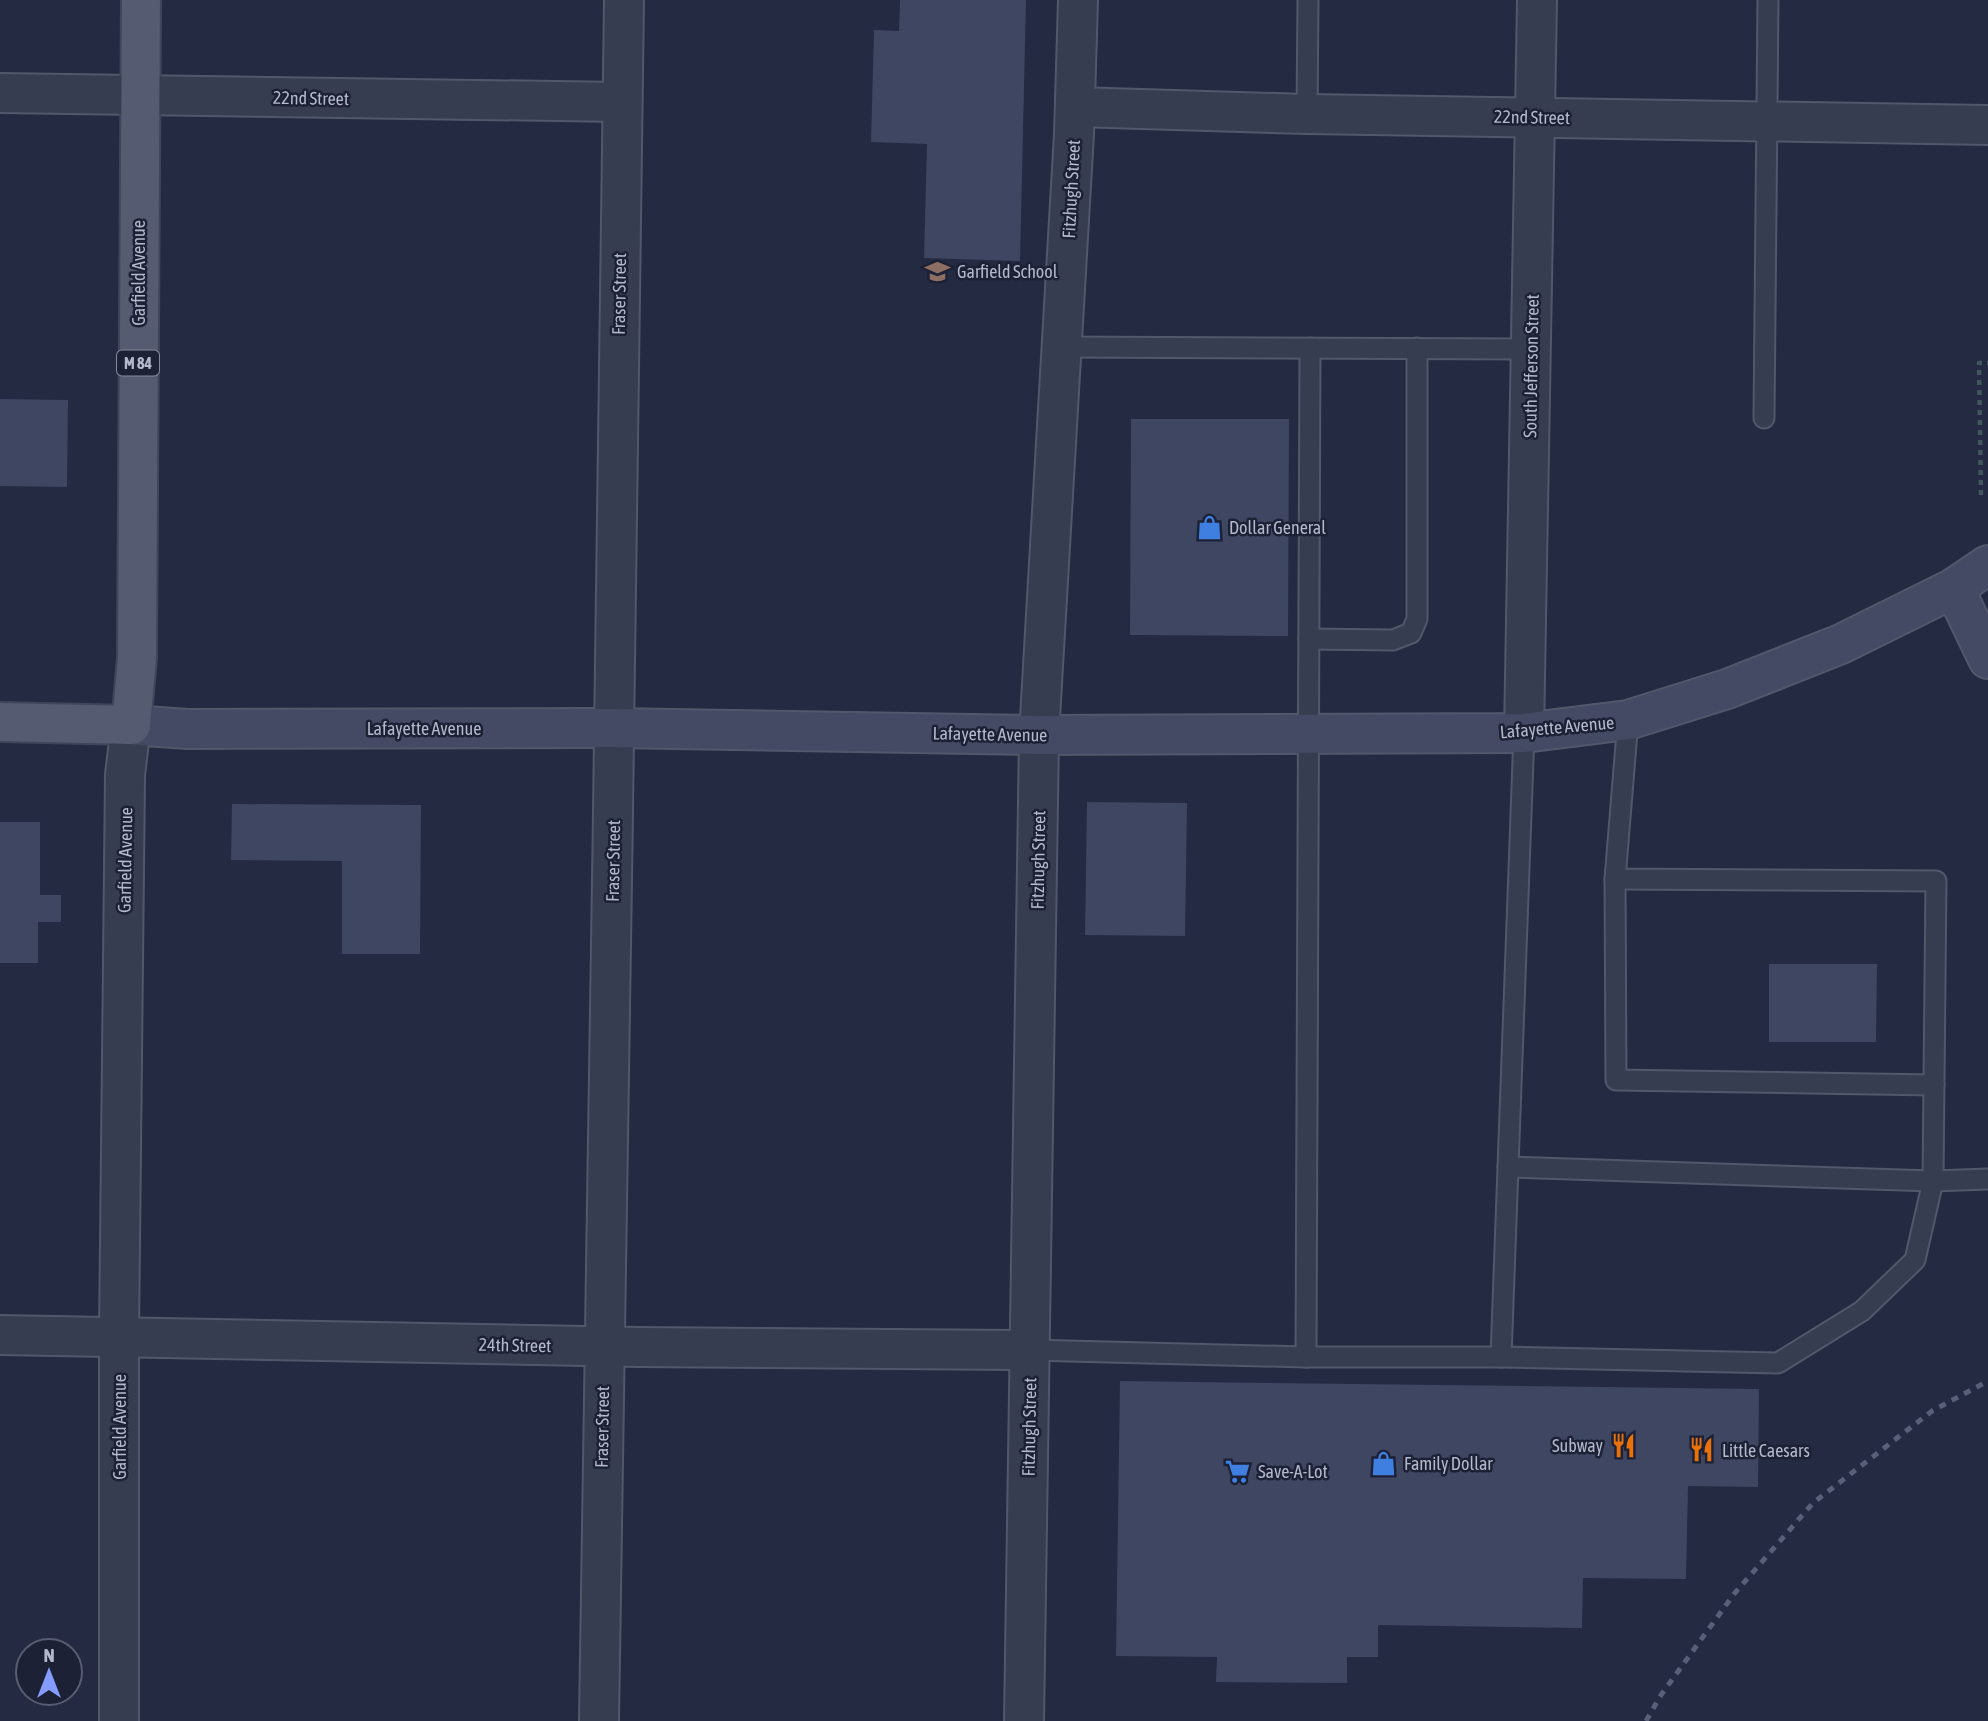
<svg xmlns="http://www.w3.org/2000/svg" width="1988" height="1721" font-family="'Asap Condensed',sans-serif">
<rect width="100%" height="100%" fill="#232a41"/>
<g fill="#3e4662">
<path d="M900,0H1026L1020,261L924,258L927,144L871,142L874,30L899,31Z"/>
<path d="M0,399L68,400L67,487L0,486Z"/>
<path d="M1131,419H1289L1288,636L1130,635Z"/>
<path d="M1087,802L1187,803L1185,936L1085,935Z"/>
<path d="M232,804L421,805L420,954H342V861L231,860Z"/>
<path d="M0,822H40V895H61V922H38V963H0Z"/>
<path d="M1769,964H1877L1876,1042H1769Z"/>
<path d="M1120,1381L1759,1389L1758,1487L1688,1486L1686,1579L1583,1578L1582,1628L1378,1625V1657H1347V1683L1216,1682L1217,1657L1116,1656Z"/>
</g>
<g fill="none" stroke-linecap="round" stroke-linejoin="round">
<defs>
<g id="lane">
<path d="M1307,114L1308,0"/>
<path d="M1062,347L1532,349"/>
<path d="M1764,418L1768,0"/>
<path d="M1309,639L1393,640L1411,633L1417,619V348"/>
<path d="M1615,879L1616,1080L1934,1085"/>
<path d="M1508,1167L1933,1181L1936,881L1615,879L1628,720"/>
<path d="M1030,1350L1306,1357H1501L1524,733"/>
<path d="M1306,1357L1310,348"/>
<path d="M1501,1357L1778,1363L1862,1311L1915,1260L1933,1181L1988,1179"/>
</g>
<g id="street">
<path d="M0,93L622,102"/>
<path d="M1076,107L1307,114L1988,125"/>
<path d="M1524,733L1537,0"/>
<path d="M0,1335L638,1347L1030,1350"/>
<path d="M119,1721V1336L125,775L131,725"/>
<path d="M599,1721C605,1147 620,574 624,0"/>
<path d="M1024,1721L1039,735L1074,134L1078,0"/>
</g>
<g id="secondary">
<path d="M1954,588L1988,659"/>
<path d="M131,725L188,729L613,728L1039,735L1524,733L1628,720L1727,689L1841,644L1954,588L1988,565"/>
</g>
<path id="primary" d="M0,722L131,725L137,658L141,0"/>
</defs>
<use href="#lane" stroke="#52586b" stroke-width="23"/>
<use href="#street" stroke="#52586b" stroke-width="42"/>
<use href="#secondary" stroke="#52586b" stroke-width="42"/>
<use href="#primary" stroke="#40465a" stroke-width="42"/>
<path stroke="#43565f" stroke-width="4.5" stroke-dasharray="5 5" stroke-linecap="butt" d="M1981,495L1979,363H1988"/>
<use href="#lane" stroke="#373d51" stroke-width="19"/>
<use href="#street" stroke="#373d51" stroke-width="38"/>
<use href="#secondary" stroke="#454a64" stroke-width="38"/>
<use href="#primary" stroke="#555b71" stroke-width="38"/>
<path stroke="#595f78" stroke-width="5" stroke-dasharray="7 7" stroke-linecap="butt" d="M1646,1721L1661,1695L1734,1594L1813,1503L1932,1411L1988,1381"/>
</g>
<defs>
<symbol id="school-bare" viewBox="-9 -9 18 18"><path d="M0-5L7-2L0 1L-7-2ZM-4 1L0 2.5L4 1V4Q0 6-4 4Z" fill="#8d6e63" stroke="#1c2136" stroke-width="2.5" paint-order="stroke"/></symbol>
<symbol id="shop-bare" viewBox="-9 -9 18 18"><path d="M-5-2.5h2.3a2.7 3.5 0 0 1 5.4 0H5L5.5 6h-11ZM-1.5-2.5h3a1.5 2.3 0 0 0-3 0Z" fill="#3f7fe0" stroke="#1c2136" stroke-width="2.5" paint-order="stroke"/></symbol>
<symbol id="restaurant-bare" viewBox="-9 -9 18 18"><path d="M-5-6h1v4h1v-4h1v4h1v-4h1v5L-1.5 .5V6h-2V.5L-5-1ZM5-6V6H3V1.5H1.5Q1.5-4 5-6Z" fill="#e8710a" stroke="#1c2136" stroke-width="2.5" paint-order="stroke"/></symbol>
<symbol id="supermarket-bare" viewBox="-9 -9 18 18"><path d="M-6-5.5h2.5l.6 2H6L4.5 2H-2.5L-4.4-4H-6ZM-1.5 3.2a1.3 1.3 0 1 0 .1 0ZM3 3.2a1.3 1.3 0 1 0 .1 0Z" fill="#3f7fe0" stroke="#1c2136" stroke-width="2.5" paint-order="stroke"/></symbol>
</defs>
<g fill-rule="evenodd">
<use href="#school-bare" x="920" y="254" width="35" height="35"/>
<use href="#shop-bare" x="1192" y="510" width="35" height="35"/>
<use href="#restaurant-bare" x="1606" y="1428" width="35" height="35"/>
<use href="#restaurant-bare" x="1684" y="1432" width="35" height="35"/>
<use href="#shop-bare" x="1366" y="1446" width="35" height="35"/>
<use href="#supermarket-bare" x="1220" y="1454" width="35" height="35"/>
</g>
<g text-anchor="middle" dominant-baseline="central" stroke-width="5" stroke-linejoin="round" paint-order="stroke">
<rect fill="#1c2136" stroke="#868b9e" stroke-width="2" x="117" y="350.5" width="42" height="25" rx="5"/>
<g font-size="16" font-weight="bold" fill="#b3b8cb">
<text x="138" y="363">M 84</text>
</g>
<g font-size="18" fill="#b3b8cb" stroke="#1c2136">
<text transform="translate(311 98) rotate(1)">22nd Street</text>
<text transform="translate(1532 117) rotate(1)">22nd Street</text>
<text transform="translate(1071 189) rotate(-87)">Fitzhugh Street</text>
<text transform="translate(138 273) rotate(-90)">Garfield Avenue</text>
<text transform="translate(619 294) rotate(-89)">Fraser Street</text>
<text transform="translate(1531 366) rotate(-89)">South Jefferson Street</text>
<text transform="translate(1557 727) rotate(-5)">Lafayette Avenue</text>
<text x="424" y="728">Lafayette Avenue</text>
<text transform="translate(990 734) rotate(1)">Lafayette Avenue</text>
<text transform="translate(125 860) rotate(-89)">Garfield Avenue</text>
<text transform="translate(1038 860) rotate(-89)">Fitzhugh Street</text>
<text transform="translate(613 861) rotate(-89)">Fraser Street</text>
<text transform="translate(515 1345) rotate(1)">24th Street</text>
<text transform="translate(119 1427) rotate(-90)">Garfield Avenue</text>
<text transform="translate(602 1427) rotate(-89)">Fraser Street</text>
<text transform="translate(1029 1427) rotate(-89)">Fitzhugh Street</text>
</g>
<g font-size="18" fill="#b3b8cb" stroke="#1c2136" text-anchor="start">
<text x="957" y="271">Garfield School</text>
<text x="1229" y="527">Dollar General</text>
<text x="1603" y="1445" text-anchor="end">Subway</text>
<text x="1722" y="1450">Little Caesars</text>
<text x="1404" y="1463">Family Dollar</text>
<text x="1258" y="1471">Save-A-Lot</text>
</g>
</g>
<g transform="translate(49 1672)"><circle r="33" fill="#1c2136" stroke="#585d72" stroke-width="2"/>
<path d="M0-5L12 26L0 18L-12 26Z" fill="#859cff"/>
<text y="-10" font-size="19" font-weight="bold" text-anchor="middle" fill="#b3b8cb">N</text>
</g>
</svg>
